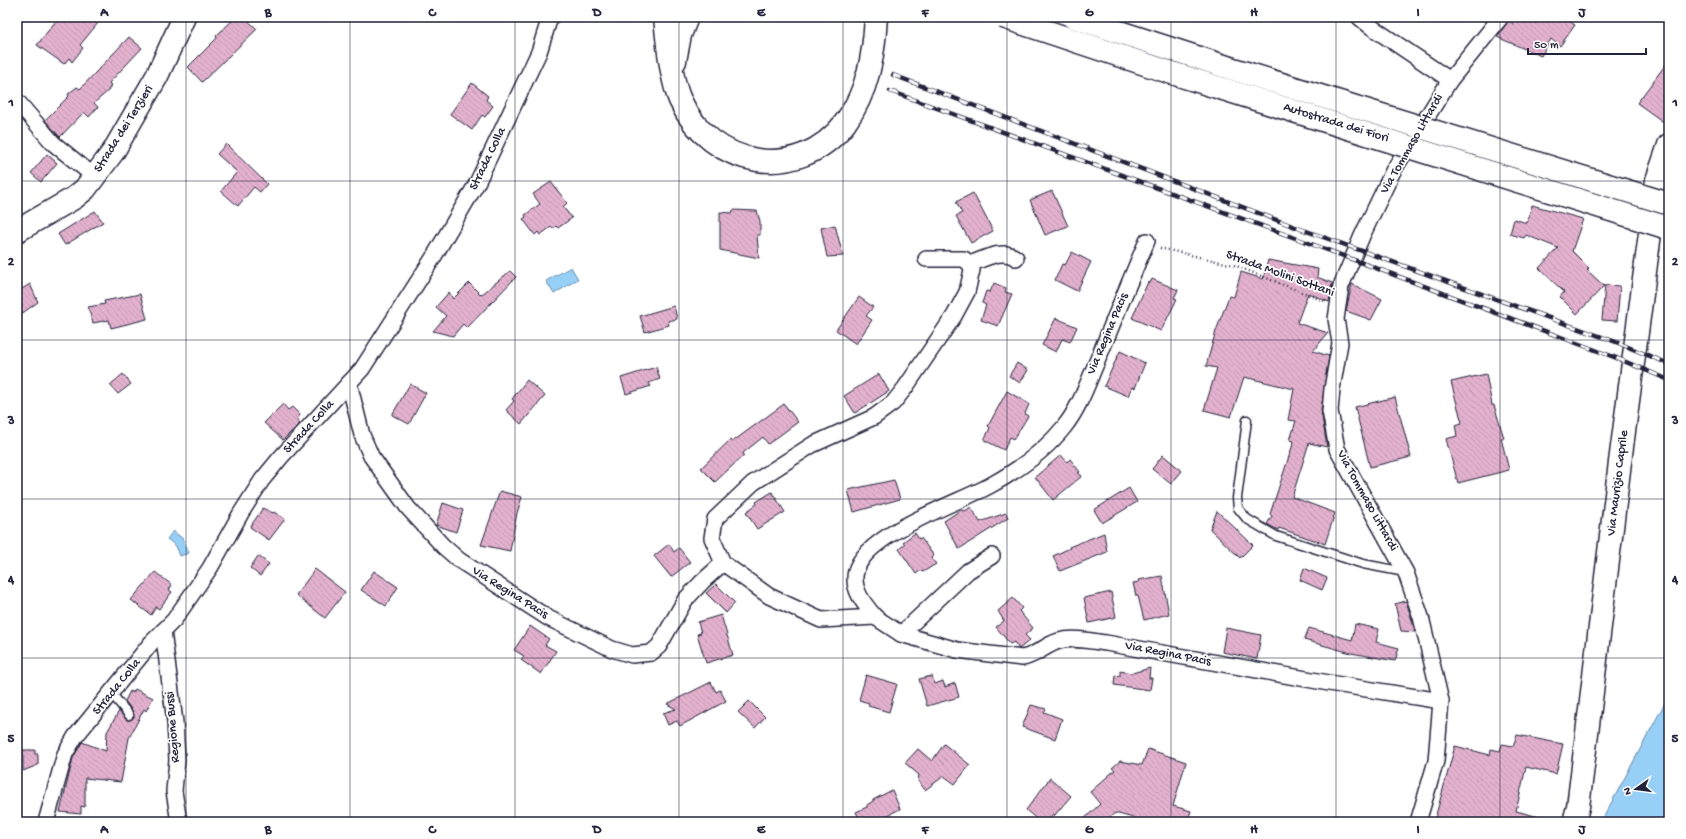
<svg xmlns="http://www.w3.org/2000/svg" width="1686" height="839" font-family="'Gochi Hand',sans-serif">
<defs>
<pattern id="building-back-hatch" width="6" height="6" patternUnits="userSpaceOnUse"><rect width="6" height="6" fill="#e3b1ce"/><path d="M-1 5l2 2M0 0l6 6M5-1l2 2" fill="none" stroke="#c298b2"/></pattern>
</defs>
<rect width="100%" height="100%" fill="#fff"/>
<filter id="ink" filterUnits="userSpaceOnUse"><feTurbulence type="fractalNoise" baseFrequency=".025" numOctaves="2"/><feDisplacementMap in="SourceGraphic" scale="8" xChannelSelector="R" yChannelSelector="G"/><feConvolveMatrix kernelMatrix="1 2 1 2 8 2 1 2 1" color-interpolation-filters="sRGB"/></filter>
<g filter="url(#ink)">
<g fill="#97cff6" stroke="#688aab">
<path d="M571,267L578,279L554,294L546,281Z"/>
<path d="M173,531L183,539L189,553L180,556L176,546L167,539Z"/>
<path d="M1669,684V822H1601L1667,699Z"/>
</g>
<g fill="url(#building-back-hatch)" stroke="#22223b">
<path d="M59,17H103L80,45L83,48L72,62L69,58L64,64L37,45Z"/>
<path d="M236,17H244L257,29L202,82L188,67L217,38L216,36Z"/>
<path d="M1522,17H1564L1575,25L1560,46L1551,39L1541,56L1497,37L1509,20L1515,25Z"/>
<path d="M129,37L142,48L109,83L111,85L108,91L94,103L98,107L89,117L84,112L60,137L45,120L69,96L68,94L77,87L80,89Z"/>
<path d="M1669,60V126L1637,103Z"/>
<path d="M472,83L488,96L486,100L493,106L485,117L482,115L472,130L450,114Z"/>
<path d="M226,144L267,184L260,192L254,187L238,206L221,191L237,172L217,154Z"/>
<path d="M47,154L57,163L41,182L31,173Z"/>
<path d="M551,182L567,203L563,207L572,218L558,228L556,226L553,229L551,227L540,235L538,232L535,235L523,219L526,217L525,215L540,204L533,194Z"/>
<path d="M1052,191L1068,226L1045,235L1030,200Z"/>
<path d="M973,193L993,231L971,243L956,216L962,213L956,202Z"/>
<path d="M1532,205L1583,219L1572,251L1589,268L1587,270L1604,286L1577,314L1560,297L1564,292L1539,268L1558,248L1526,235L1524,238L1510,234L1514,219L1527,223Z"/>
<path d="M733,210L757,211L760,221V235H757L759,258L720,250V212L732,213Z"/>
<path d="M95,211L103,222L65,245L58,234Z"/>
<path d="M835,225L843,256L827,257L821,228Z"/>
<path d="M1072,252L1091,262L1077,291L1055,280L1062,264L1065,265Z"/>
<path d="M1268,260L1318,269L1317,277L1332,283L1329,302L1308,293L1297,323L1328,333L1313,351L1329,356L1321,410L1327,447L1309,443L1292,497L1335,513L1325,544L1279,528L1278,530L1267,524L1272,516L1270,514L1294,441L1290,440L1296,421L1288,420L1294,389L1244,377L1231,417L1204,410L1217,368L1206,366L1216,331L1229,296L1234,297L1241,272L1263,279Z"/>
<path d="M510,271L516,277L467,328L463,324L453,336L433,331L446,316L436,307L449,292L453,299L469,283L481,295Z"/>
<path d="M1152,279L1178,290L1174,298L1177,299L1161,331L1132,318L1148,282L1150,283Z"/>
<path d="M994,283L1006,288L1005,292L1012,294L998,326L981,320L986,305L982,303L986,291L990,292Z"/>
<path d="M30,284L38,302L17,317V292Z"/>
<path d="M1352,284L1382,299L1371,320L1346,311Z"/>
<path d="M1605,285L1620,286L1617,321L1602,320Z"/>
<path d="M140,294L147,319L111,328L109,320L93,323L88,307L105,304L104,301Z"/>
<path d="M859,297L873,307L866,316L872,320L856,344L836,330Z"/>
<path d="M674,306L677,319L668,321L669,325L645,332L640,316Z"/>
<path d="M1056,318L1077,327L1070,342L1062,339L1056,352L1042,345Z"/>
<path d="M1120,351L1145,363L1135,388L1132,387L1128,396L1104,386Z"/>
<path d="M1017,363L1028,370L1020,383L1009,376Z"/>
<path d="M656,367L660,379L649,383L651,386L626,394L621,378Z"/>
<path d="M123,374L131,384L118,394L110,385Z"/>
<path d="M879,374L889,391L855,413L844,396Z"/>
<path d="M1486,374L1492,405H1494L1504,438H1501L1509,470L1458,483L1446,439L1457,436L1455,425L1462,423L1451,382Z"/>
<path d="M527,380L545,396L521,424L506,410L514,401L512,399Z"/>
<path d="M410,384L426,393L409,424L392,415Z"/>
<path d="M1007,391L1029,404L1025,414L1028,416L1014,439L1010,437L1004,450L984,440L990,428L988,426Z"/>
<path d="M1395,397L1411,457L1370,467L1355,407Z"/>
<path d="M283,404L288,410L292,407L300,415L297,419L300,423L283,440L264,423Z"/>
<path d="M784,404L798,422L768,444L763,437L743,453L744,455L715,482L701,468L730,440L732,442Z"/>
<path d="M1061,455L1067,462L1070,459L1080,472L1078,473L1082,476L1053,500L1035,477Z"/>
<path d="M1163,455L1182,471L1171,484L1152,469Z"/>
<path d="M894,480L900,499L854,512L848,490Z"/>
<path d="M1129,488L1137,502L1102,523L1094,510Z"/>
<path d="M500,491L522,497L517,513L510,551L481,545Z"/>
<path d="M772,492L785,512L757,529L746,512L757,504L756,502Z"/>
<path d="M443,503L463,510L456,532L436,525Z"/>
<path d="M971,507L980,522L1006,513L1008,518L959,549L944,521L961,510L965,511Z"/>
<path d="M263,508L273,513L274,512L285,519L269,540L250,527Z"/>
<path d="M1217,511L1253,545L1240,558L1210,529Z"/>
<path d="M915,533L919,539L921,538L934,556L931,558L936,564L923,572L921,570L916,574L899,549L905,544L903,542Z"/>
<path d="M1104,533L1107,552L1060,571L1053,556L1070,548L1069,547Z"/>
<path d="M669,544L674,552L679,548L690,562L671,577L654,556Z"/>
<path d="M258,556L269,564L260,576L250,568Z"/>
<path d="M1304,568L1327,578L1322,590L1300,580Z"/>
<path d="M315,569L345,592L325,618L296,595Z"/>
<path d="M374,571L398,587L386,606L361,590Z"/>
<path d="M155,572L172,585L169,590L172,592L159,609L156,607L151,615L131,600Z"/>
<path d="M1162,576L1169,614L1144,620L1138,596H1136L1133,583L1139,582L1138,580Z"/>
<path d="M716,584L735,603L726,613L706,593Z"/>
<path d="M1111,592L1116,617L1089,623L1084,598Z"/>
<path d="M1013,598L1022,608L1019,611L1033,628L1025,635L1030,640L1019,649L1014,642L1010,644L996,627L1004,621L998,611Z"/>
<path d="M1406,601L1412,620L1415,632L1401,631L1395,604Z"/>
<path d="M721,615L733,655L706,663L697,634L701,633L698,622Z"/>
<path d="M1355,624L1379,629L1376,642L1399,648L1395,661L1351,653L1304,640L1309,628L1352,640Z"/>
<path d="M530,626L549,639L545,645L556,651L541,674L521,660L524,656L514,650Z"/>
<path d="M1226,628L1261,635L1257,659L1222,652Z"/>
<path d="M1150,668L1149,678H1152L1150,690L1114,685L1115,675L1120,676V671L1132,673Z"/>
<path d="M866,675L897,684L889,712L868,706L869,703L859,700Z"/>
<path d="M932,676L935,684L943,681L945,687L955,683L959,697L927,706L919,679Z"/>
<path d="M711,682L716,692L720,690L726,701L680,726L677,721L668,725L663,713L676,709L667,704Z"/>
<path d="M135,689L153,698L146,711L144,709L129,738L121,782L85,778V807L81,806V814L60,812L73,758L82,742L106,751L107,732L119,711L127,720H130L134,717L133,712L125,701L130,691L133,693Z"/>
<path d="M749,701L765,717L755,728L738,712Z"/>
<path d="M1031,705L1046,709L1044,712L1062,719L1055,739L1022,727Z"/>
<path d="M1517,735L1563,744L1556,774L1526,767L1516,811L1543,818L1542,822H1434L1455,746L1490,755L1491,749L1500,751L1502,744L1513,746Z"/>
<path d="M944,744L970,765L955,784L944,776L925,790L918,781L919,775L905,763L918,749L932,761Z"/>
<path d="M1148,749L1186,762L1173,806L1191,811L1187,822H1132L1133,818L1115,813L1104,822H1081L1100,804L1090,792L1115,770L1112,768L1120,761L1142,765Z"/>
<path d="M23,750H35V754H38V765L23,771Z"/>
<path d="M1050,778L1071,796L1054,816L1053,814L1046,822H1040L1026,810Z"/>
<path d="M892,790L900,809L874,822H861L856,812L867,807V805L873,801V800Z"/>
</g>
<g fill="none" stroke-linecap="round" stroke-linejoin="round">
<defs>
<g id="lane">
<path d="M1247,420L1237,498L1238,508L1247,519L1276,536L1363,564L1405,572"/>
<path d="M112,694L129,715"/>
</g>
<g id="street">
<path d="M1359,17L1370,26L1450,80"/>
<path d="M17,101L53,143L95,177"/>
<path d="M970,264C984,259 1003,248 1016,258"/>
<path d="M349,383L362,435L371,456L408,508L443,546L459,560L548,618L612,649L632,655L651,653L659,646L685,600L703,581L723,563"/>
<path d="M992,556L968,571L901,634L957,650L1022,658C1036,656 1045,645 1059,641C1073,637 1091,641 1106,643L1329,683L1441,701"/>
<path d="M875,617C865,605 851,589 856,571C866,533 959,503 991,485C1018,470 1045,451 1064,427C1080,407 1088,382 1098,359C1114,320 1130,280 1147,241"/>
<path d="M163,631L175,722L177,760L174,791L179,822"/>
<path d="M901,634L875,617L821,620L769,596L723,563L712,538L715,519L753,483L812,445L874,417L893,403L905,388L954,316L967,292L972,270L970,264L964,259H926"/>
<path d="M46,822L65,754L75,737L152,642L174,620L210,568L241,513L262,480L281,457L362,369L433,258L477,183L539,52L550,17"/>
<path d="M1418,822L1436,761L1441,701L1421,617L1406,573L1337,449L1330,411L1332,389L1340,343L1336,319L1341,286L1362,236L1393,171L1450,80L1501,17"/>
</g>
<g id="secondary">
<path d="M17,231L74,198L85,189L113,152L157,76L184,17"/>
<path d="M1574,822L1578,807L1620,462L1657,180L1669,145"/>
</g>
<g id="highway">
<path d="M665,17C667,40 671,80 680,100C711,168 798,184 845,123C868,92 874,54 876,17"/>
<path d="M675,61L680,35L687,17"/>
</g>
</defs>
<use href="#lane" stroke="#22223b" stroke-width="11"/>
<use href="#street" stroke="#22223b" stroke-width="18"/>
<use href="#secondary" stroke="#22223b" stroke-width="25"/>
<use href="#highway" stroke="#22223b" stroke-width="25"/>
<path stroke="#22223b" stroke-width="2.5" stroke-dasharray="1 3" stroke-linecap="butt" d="M1160,248L1234,265L1324,301"/>
<use href="#lane" stroke="#fff" stroke-width="8"/>
<use href="#street" stroke="#fff" stroke-width="15"/>
<use href="#secondary" stroke="#fff" stroke-width="22"/>
<use href="#highway" stroke="#fff" stroke-width="22"/>
<defs>
<g id="rail">
<path d="M893,75L1298,228L1616,342L1669,364"/>
<path d="M890,91L1298,239L1614,357L1669,380"/>
</g>
</defs>
<use href="#rail" stroke="#22223b" stroke-width="4.5"/>
<use href="#rail" stroke="#fff" stroke-width="3" stroke-dasharray="9" stroke-linecap="butt"/>
<defs>
<g id="highway-bridge">
<path d="M1003,17L1172,73L1665,227"/>
<path d="M1073,17L1233,69L1669,204"/>
</g>
</defs>
<use href="#highway-bridge" stroke="#22223b" stroke-width="25" stroke-linecap="butt"/>
<use href="#highway-bridge" stroke="#fff" stroke-width="22"/>
</g>
</g>
<path fill="none" stroke="#22223b" stroke-width="1" stroke-opacity="0.55" d="M186,17V822M350,17V822M515,17V822M679,17V822M843,17V822M1007,17V822M1171,17V822M1336,17V822M1500,17V822M17,181H1669M17,340H1669M17,499H1669M17,658H1669"/>
<g text-anchor="middle" dominant-baseline="central" stroke-width="3.5" stroke-linejoin="round" paint-order="stroke">
<g font-size="13" fill="#22223b" stroke="#fff">
<text transform="translate(1336 123) rotate(17)">Autostrada dei Fiori</text>
<text transform="translate(124 129) rotate(-58)">Strada dei Terzieri</text>
<text transform="translate(1412 144) rotate(-60)">Via Tommaso Littardi</text>
<text transform="translate(488 159) rotate(-64)">Strada Colla</text>
<text transform="translate(1280 274) rotate(20)">Strada Molini Sottani</text>
<text transform="translate(1108 334) rotate(-67)">Via Regina Pacis</text>
<text transform="translate(309 427) rotate(-47)">Strada Colla</text>
<text transform="translate(1618 483) rotate(-83)">Via Maurizio Caprile</text>
<text transform="translate(1367 501) rotate(61)">Via Tommaso Littardi</text>
<text transform="translate(510 593) rotate(32)">Via Regina Pacis</text>
<text transform="translate(1168 654) rotate(11)">Via Regina Pacis</text>
<text transform="translate(117 687) rotate(-51)">Strada Colla</text>
<text transform="translate(173 727) rotate(-95)">Regione Bussi</text>
</g>
</g>
<rect width="1686" height="839" fill="none" stroke="#fff" stroke-width="44"/>
<g transform="translate(1636 789) rotate(256)" stroke="#ffffff" stroke-width="3" paint-order="stroke">
<path d="M0-3L7 15L0 10L-7 15Z" fill="#22223b"/>
<text y="-6" font-size="11" font-weight="bold" text-anchor="middle" fill="#22223b">N</text>
</g>
<path d="M1528 48v6h118v-6" fill="none" stroke="#22223b" stroke-width="2"/>
<text x="1534" y="48" font-size="12" fill="#22223b" stroke="#ffffff" stroke-width="3" paint-order="stroke">50 m</text>
<rect x="22" y="22" width="1642" height="795" fill="none" stroke="#22223b" stroke-width="1.5"/>
<g font-size="13" text-anchor="middle" font-weight="bold" fill="#22223b">
<text x="104" y="16">A</text>
<text x="268" y="16">B</text>
<text x="432" y="16">C</text>
<text x="597" y="16">D</text>
<text x="761" y="16">E</text>
<text x="925" y="16">F</text>
<text x="1089" y="16">G</text>
<text x="1254" y="16">H</text>
<text x="1418" y="16">I</text>
<text x="1582" y="16">J</text>
<text x="11" y="106">1</text>
<text x="1675" y="106">1</text>
<text x="11" y="265">2</text>
<text x="1675" y="265">2</text>
<text x="11" y="424">3</text>
<text x="1675" y="424">3</text>
<text x="11" y="583">4</text>
<text x="1675" y="583">4</text>
<text x="11" y="742">5</text>
<text x="1675" y="742">5</text>
<text x="104" y="833">A</text>
<text x="268" y="833">B</text>
<text x="432" y="833">C</text>
<text x="597" y="833">D</text>
<text x="761" y="833">E</text>
<text x="925" y="833">F</text>
<text x="1089" y="833">G</text>
<text x="1254" y="833">H</text>
<text x="1418" y="833">I</text>
<text x="1582" y="833">J</text>
</g>
</svg>
